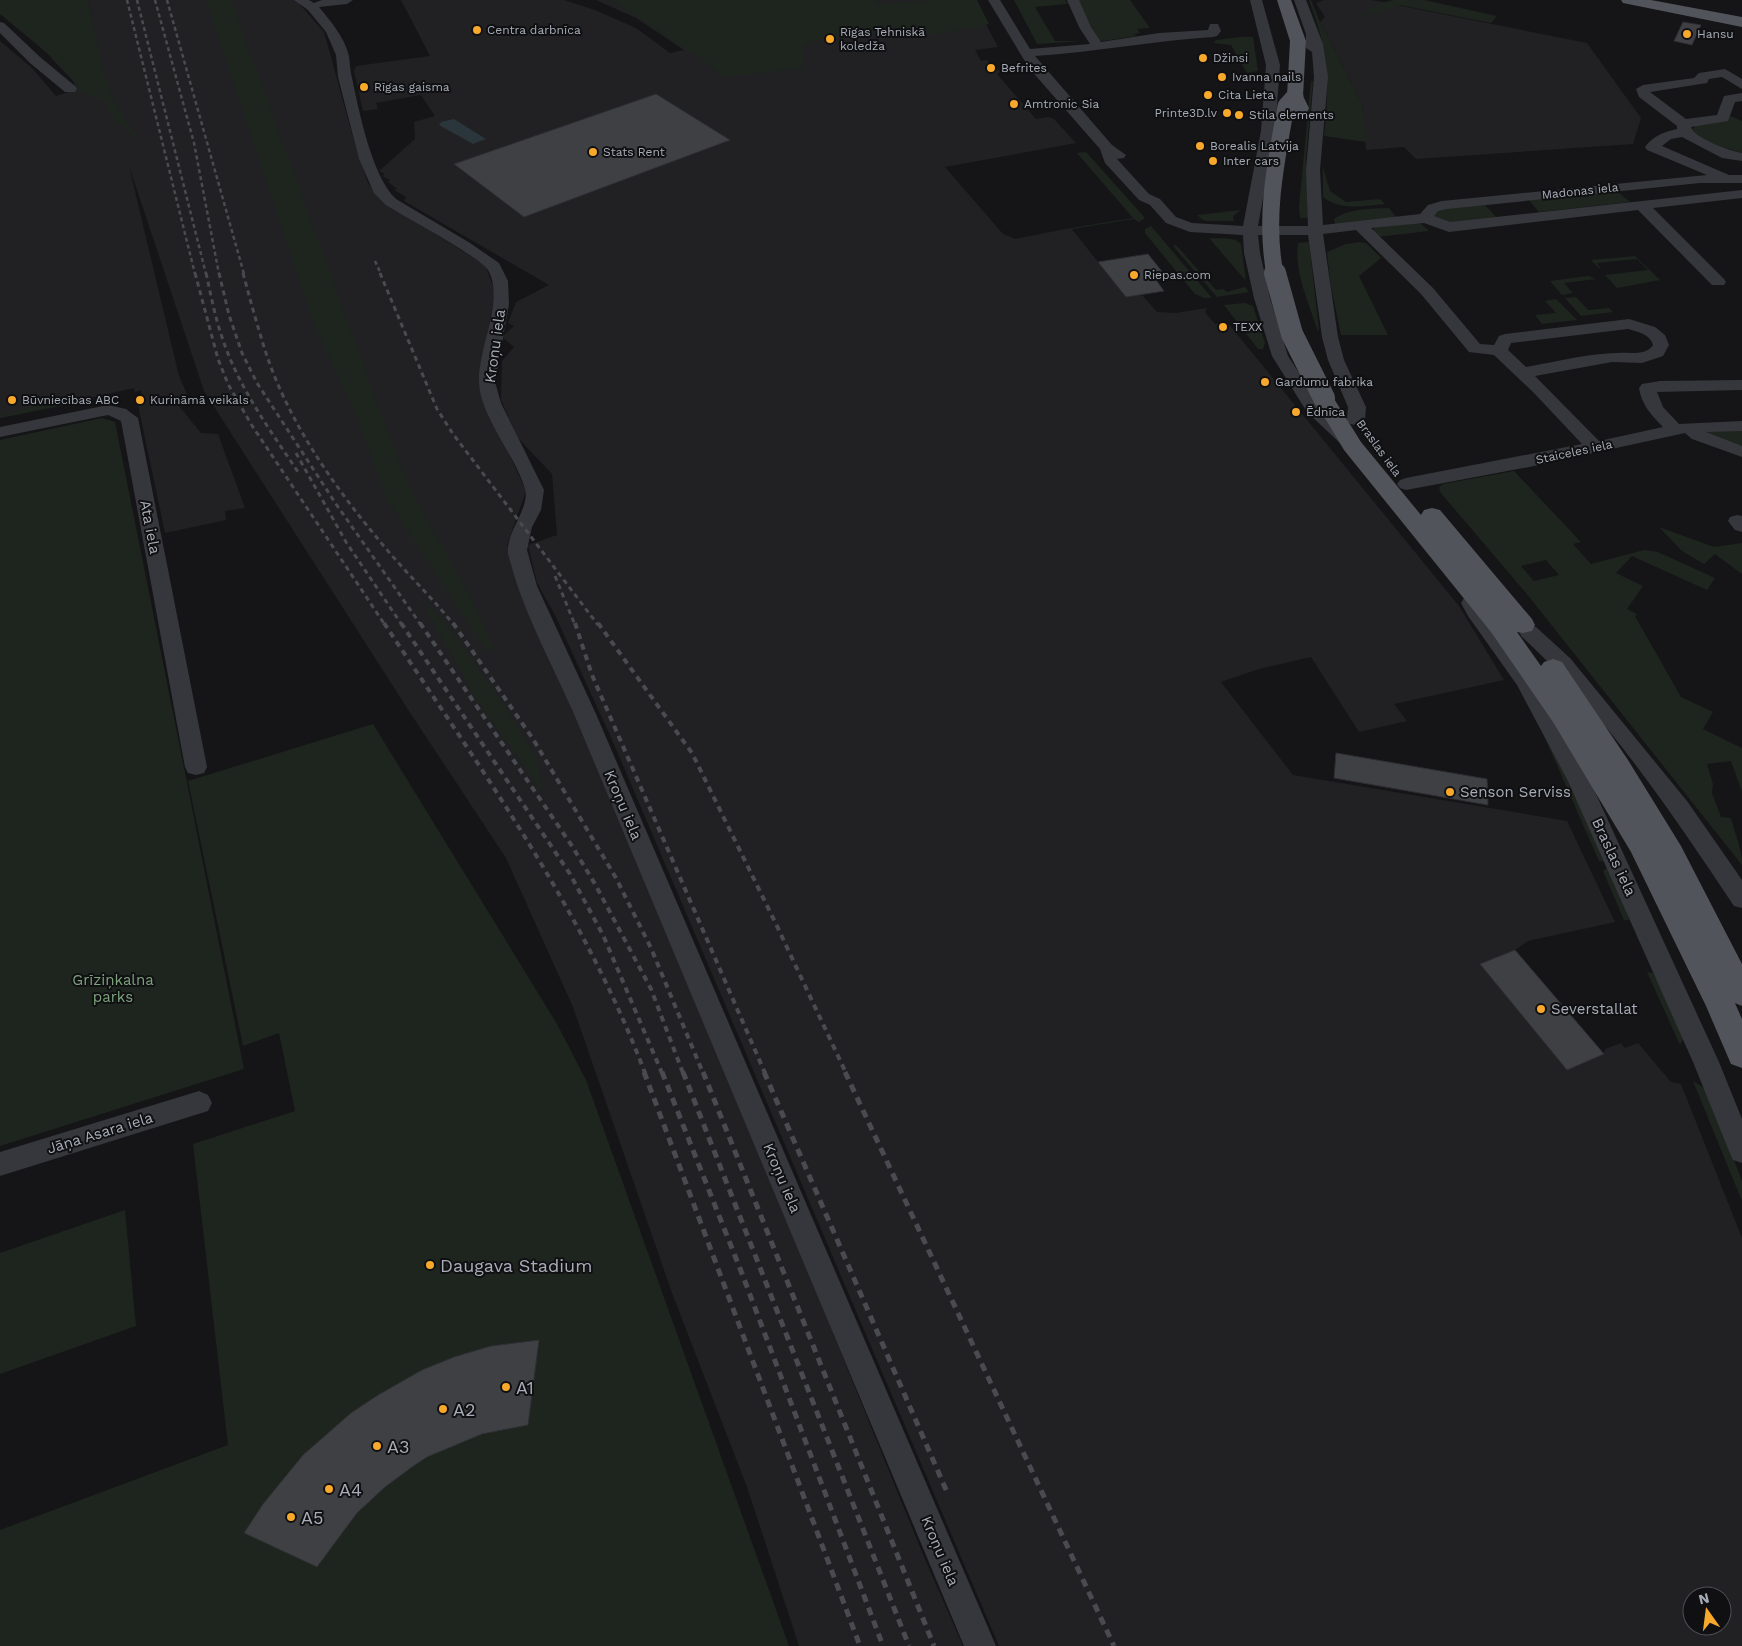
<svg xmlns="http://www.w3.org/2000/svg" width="1742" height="1646" font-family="'Work Sans',sans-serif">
<rect width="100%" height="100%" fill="#151517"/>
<g fill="#212124" fill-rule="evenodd">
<path d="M88,0H296L324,32L358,155L368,183L384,202L485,265L495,291L479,387L526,491L507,545L520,588L653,891L924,1557L963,1646H799L747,1487L672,1293L573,1007L506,858L407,708L204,391L129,166L179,376L190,401L179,406L201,433L218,434L245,508L225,511L226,520L165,533L137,400L142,399L141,390L135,392L134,388L0,418V41L32,68L56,96L69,92L75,83L51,58L95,34Z"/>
<path d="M401,0H564L595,10L636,28L670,53L684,50L636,18L596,0H973L998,47L975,50L981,61L987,60L993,69L997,68L1000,72L997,74L1036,119L1049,117L1054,119L1076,143L945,167L1003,234L1015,239L1071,228L1126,297L1142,295L1157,312L1176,313L1207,308L1205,312L1215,324L1227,322L1459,606L1504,680L1394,704L1407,721L1359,732L1311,657L1259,669L1221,682L1293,775L1567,821L1615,922L1528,941L1515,950L1603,1054L1605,1049L1621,1043L1625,1048L1638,1043L1671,1082L1681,1084L1742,1238V1646H999L613,742L555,615L537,583L528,545L557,535L552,474L518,438L501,400L502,361L514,347L502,337L514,326L508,323L516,302L549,285L404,201L406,197L394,190L397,189L388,182L390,180L382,176L385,174L379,171L415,139L414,122L435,116L421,95L376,103L378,109L363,111L354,71L356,66L430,56ZM1692,1596H1722V1626H1692Z"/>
<path d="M1324,0H1372L1587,43L1641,118L1633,144L1416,159L1404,147L1366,150L1362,103L1320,22L1325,17L1316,3Z"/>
</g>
<g fill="#1d251e" fill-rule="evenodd">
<path d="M0,0H88L105,79L117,108L140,140L113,119L104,100L79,91C69,67 21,32 0,14Z"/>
<path d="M206,0H231L395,452L413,494L472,599L494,649L487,651L387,499L352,405L315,327Z"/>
<path d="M610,0H875L878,4L939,0H977L989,24C954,33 919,37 882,39L879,34C867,35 807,36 803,48C801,53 804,62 804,68L723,77L693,52L686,51L655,28Z"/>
<path d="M1014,0H1065L1068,4L1035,7L1055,41H1083L1037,44Z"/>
<path d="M1077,0H1130L1150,28L1137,29L1140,33L1134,34L1136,36L1103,41L1098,40Z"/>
<path d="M1309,0H1311L1320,22L1362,103L1366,142L1324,136C1330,80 1329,53 1309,0Z"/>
<path d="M1393,0H1424L1497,16L1491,23L1400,5L1364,16L1373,5Z"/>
<path d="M1242,37H1253L1258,71L1247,73L1231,45L1214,43L1216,40Z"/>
<path d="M1311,81H1313L1306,157L1309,218H1300L1299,207Z"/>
<path d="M1730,116L1742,121V153L1706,142L1692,130L1697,124Z"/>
<path d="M1084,152L1087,153L1145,218L1139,222L1134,219L1072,229L1071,228L1133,218L1077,153Z"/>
<path d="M1323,167L1330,191L1346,202L1380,199L1385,204C1365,206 1340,211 1323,197Z"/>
<path d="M1611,190L1618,192L1630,202L1539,212L1529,200Z"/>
<path d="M1484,204L1498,219L1451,224L1434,217L1433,213L1437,209Z"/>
<path d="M1389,208L1397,218L1335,224L1334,219C1350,208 1371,209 1389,208Z"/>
<path d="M1241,210L1233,216L1234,221H1207L1203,220L1197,215Z"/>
<path d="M1420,223L1429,231L1377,237L1372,231L1376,227Z"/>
<path d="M1151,226L1212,298H1204L1195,294L1145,233V229Z"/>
<path d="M1209,238C1219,239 1234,236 1241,244L1246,281Z"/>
<path d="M1309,242L1319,330L1318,331C1309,304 1294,272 1298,243Z"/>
<path d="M1360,242L1366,243L1381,258L1359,276L1388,335H1341L1331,287L1327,252L1346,244Z"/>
<path d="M1176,245L1216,290L1223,289L1227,292L1245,287L1249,292L1217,297L1173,246Z"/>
<path d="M1635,256L1660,280L1617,288L1605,275L1648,270L1637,259L1597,263L1601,270L1591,260Z"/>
<path d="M1588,276L1596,279L1564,283L1573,293L1562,295L1550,281Z"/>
<path d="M1576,297L1588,310L1609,308L1613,312L1581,316L1565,298Z"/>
<path d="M1556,299L1577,320L1542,324L1535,315L1556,313L1545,301Z"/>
<path d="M1245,303L1253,306L1265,343L1263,349H1258L1224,305Z"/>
<path d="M76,397L77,402L75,403L0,418V415Z"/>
<path d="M102,418L115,422L244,1069L0,1146V440Z"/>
<path d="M1703,429H1742V450L1704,434Z"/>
<path d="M1514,471L1581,542L1573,544L1591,564L1644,550L1658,552L1715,578L1707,590L1632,556L1616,573L1643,586L1627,609L1637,614L1635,616L1681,697L1713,712L1703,729L1742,748V792L1731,761L1707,764L1713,784L1712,793L1721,817L1731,818C1735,834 1742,849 1742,865L1526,593L1440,492L1439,487L1443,484ZM1546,560L1559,575L1534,581L1521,566Z"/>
<path d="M1659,527L1714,547L1742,543V574L1715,554L1704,564L1682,551Z"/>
<path d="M426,602L454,634L504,705L537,758L543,793L475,697L427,611Z"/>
<path d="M373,724L557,1024L586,1080L789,1646H0V1530L228,1445L193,1144L295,1111L279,1033L243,1046L188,781Z"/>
<path d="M1542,731H1544L1609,862L1599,861Z"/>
<path d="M1606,869H1612L1629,920H1624L1603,871Z"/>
<path d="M1647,972L1653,973L1685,1035L1680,1045Z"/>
<path d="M1693,1081L1707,1090L1742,1181V1201Z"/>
<path d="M125,1210L136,1326L0,1374V1253Z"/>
</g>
<path fill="#2b353c" d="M454,119L486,139L473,144L439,125L441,122Z"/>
<g fill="#3f4044" stroke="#2f2f33">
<path d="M1683,22L1701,25L1692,45L1674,41Z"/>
<path d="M656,94L730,140L524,217L454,164Z"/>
<path d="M1148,254L1164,274L1153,276L1164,291L1126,297L1098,262Z"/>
<path d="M1336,753L1487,779L1488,805L1334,778Z"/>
<path d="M1515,950L1604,1054L1567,1070L1480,964Z"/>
<path d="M539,1340L528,1425L482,1434L427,1457L412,1467L385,1487L357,1513L317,1567L244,1533L263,1504L303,1455L351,1413L378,1395L422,1370L454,1357L491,1346Z"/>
</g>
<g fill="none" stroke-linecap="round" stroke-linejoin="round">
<g fill="#36373c" fill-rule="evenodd">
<path d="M294,0H309L314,3L322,0H353L347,4L319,7C331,22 344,36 349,56C350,63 350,71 352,78C359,111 372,177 396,199L470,243L499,263L508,281L509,304L495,382L501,403L544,490L541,510L532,527L527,550L537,586L596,714L996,1646H964L574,714C554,668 525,615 512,568C511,562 507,555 508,549C508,530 530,507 525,489C516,456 479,415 479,381C478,349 505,299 488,270C480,257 403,216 386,205L374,193L359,159L338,77L336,55L326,32L308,10Z"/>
<path d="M988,0H1000L1030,49L1090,44L1079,27L1067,0H1079L1091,27L1101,42L1159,33L1208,30L1210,24H1218L1221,31L1217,36L1213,37C1153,41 1095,52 1035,56L1112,145L1126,155L1124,158L1117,159L1149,194L1160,199L1176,217L1192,223L1243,226L1261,131L1266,65L1250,0H1262L1280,65L1275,131L1258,226H1308L1306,170L1314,77L1312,52L1306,48V34L1294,0H1306L1323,44L1328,77L1320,170L1323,225L1420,214L1428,205L1442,201L1707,175L1647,150L1645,147C1653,136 1664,132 1677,129V126L1639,97L1636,89L1643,85L1694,78L1699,73L1725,69L1742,79V89L1722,77L1709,79L1707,83L1650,92L1686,119L1717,115L1724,96L1742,93V101L1735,102L1728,121L1691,127C1694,138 1730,151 1742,153V161L1722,158L1682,137L1671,139L1662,146L1729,175H1742V183H1700L1447,209L1438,211L1434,216L1450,222L1742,190V198L1653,208L1724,279L1726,282L1724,285H1712L1638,210L1449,232L1424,223L1371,228L1433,288L1480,344L1494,345L1499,336L1505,334L1629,319L1655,327L1665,335L1669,345L1663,356L1642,363L1612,362L1535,376L1599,441L1663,427C1652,416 1641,404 1639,388L1642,384L1660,381L1742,380V390L1657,392L1663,407L1679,424L1742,421V431L1706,432L1742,446V457L1692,439L1685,433L1529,467L1406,490L1400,488L1397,484L1400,480L1406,478L1582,444L1534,393L1494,355L1469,352L1421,294L1356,230L1323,234L1338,337L1344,360L1366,407L1365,420L1362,424L1356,425L1350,424L1347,420L1348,407L1328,360L1322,337L1308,235H1258L1260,253L1270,298L1288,356L1320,405L1357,441L1354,445L1348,446L1342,445L1307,412L1272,356L1254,298L1244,253L1243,235L1190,232L1166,223L1150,205L1139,200L1105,163L1100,149L1029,68ZM1628,329C1638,332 1650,334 1653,345C1649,352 1640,353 1632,353C1597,351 1561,361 1526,367L1508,350L1511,343Z"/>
<path d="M0,22L4,23L40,57L75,86L77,89L75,92H65L30,63L0,33Z"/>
<path d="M108,405L126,409L138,418L207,767L204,773L196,775L188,773L185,767L121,421L108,415L0,437V427Z"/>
<path d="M1737,515L1742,516V532L1735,530L1728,521L1730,517Z"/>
<path d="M1471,596L1478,598L1533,676L1590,781L1719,1062L1742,1119V1163L1733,1160L1729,1151L1693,1062L1568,781L1517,685L1468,616L1461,603L1464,598Z"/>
<path d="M1529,625L1536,627L1570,658L1687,801L1742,880V908L1734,906C1671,812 1605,713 1522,637L1519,632L1522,627Z"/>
<path d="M199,1091L208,1095L212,1103L208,1111L0,1176V1152Z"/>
</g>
<g fill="#52545b" fill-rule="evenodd">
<path d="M1277,0H1291L1306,41L1303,96L1309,108L1307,112H1295L1287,96L1290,41Z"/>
<path d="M1621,0H1651L1742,17V27L1628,4L1623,3Z"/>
<path d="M1324,392L1331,394L1361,442L1421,515L1424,510L1432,508L1440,510L1532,619L1535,625L1532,631L1523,633L1517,632L1541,666L1544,662L1553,659L1562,662L1628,760L1681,846L1742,964V1006L1735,1003L1742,1019V1068L1731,1064L1706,1006L1631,852L1553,722L1491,632L1344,450L1313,398L1317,394Z"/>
</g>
<g stroke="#494b51" stroke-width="2.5" stroke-dasharray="4 3" stroke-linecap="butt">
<path d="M127,0L195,274"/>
<path d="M137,0L206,274"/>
<path d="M155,0L194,143L219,274"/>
<path d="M167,0L244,274"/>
<path d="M375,261L381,274"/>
</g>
<g stroke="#494b51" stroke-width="3" stroke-dasharray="5 4" stroke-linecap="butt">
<path d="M195,273L218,359L228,384L251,424L385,625"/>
<path d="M206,273C211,295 215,318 223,340C239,388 270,430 298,472"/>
<path d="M219,273L229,315L242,353L257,383L336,504L421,625"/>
<path d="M243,273C250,299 257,325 265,350C287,419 332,484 378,539C402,569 430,595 454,625"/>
<path d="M380,273L437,409L453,434L598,625"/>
<path d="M296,453L346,542L402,625"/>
<path d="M555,576L575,625"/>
</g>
<g stroke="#494b51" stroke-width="4" stroke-dasharray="6 5" stroke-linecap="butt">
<path d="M384,623C480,768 583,909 645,1073"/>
<path d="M401,623L570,874L603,935L662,1073"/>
<path d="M420,623L572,846L595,884L651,989L683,1073"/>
<path d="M453,623L533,739L616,878L651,948L703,1073"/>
<path d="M575,623L592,675L765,1073"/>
<path d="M598,623L692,753L776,924L846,1073"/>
</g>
<g stroke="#494b51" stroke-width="5" stroke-dasharray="8 6" stroke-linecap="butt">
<path d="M644,1072L860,1646"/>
<path d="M662,1072L741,1271L883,1646"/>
<path d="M683,1072L909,1646"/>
<path d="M703,1072L934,1646"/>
<path d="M764,1072L947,1492"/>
<path d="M845,1072L1114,1646"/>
</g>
<path stroke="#52545b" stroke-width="17" d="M1275,274C1264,217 1276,162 1286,106L1295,96"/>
<path stroke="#52545b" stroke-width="22" d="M1275,273L1292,334L1324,398"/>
</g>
<g fill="#f8a92c" stroke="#101012" stroke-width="2">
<circle cx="477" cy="30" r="5"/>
<circle cx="1687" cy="34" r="5"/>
<circle cx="830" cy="39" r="5"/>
<circle cx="1203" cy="58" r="5"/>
<circle cx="991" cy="68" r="5"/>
<circle cx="1222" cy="77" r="5"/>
<circle cx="364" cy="87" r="5"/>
<circle cx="1208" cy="95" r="5"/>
<circle cx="1014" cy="104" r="5"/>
<circle cx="1227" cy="113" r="5"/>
<circle cx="1239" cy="115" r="5"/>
<circle cx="1200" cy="146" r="5"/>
<circle cx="593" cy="152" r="5"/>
<circle cx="1213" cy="161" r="5"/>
<circle cx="1134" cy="275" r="5"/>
<circle cx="1223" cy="327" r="5"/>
<circle cx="1265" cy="382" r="5"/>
<circle cx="12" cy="400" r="5"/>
<circle cx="140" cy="400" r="5"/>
<circle cx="1296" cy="412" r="5"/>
<circle cx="1450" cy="792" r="5"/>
<circle cx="1541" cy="1009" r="5"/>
<circle cx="430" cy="1265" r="5"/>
<circle cx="506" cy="1387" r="5"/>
<circle cx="443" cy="1409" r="5"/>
<circle cx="377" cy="1446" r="5"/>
<circle cx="329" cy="1489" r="5"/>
<circle cx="291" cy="1517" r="5"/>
</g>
<g text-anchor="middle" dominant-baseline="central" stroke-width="4" stroke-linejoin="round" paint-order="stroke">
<g font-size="12" fill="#a7adb8" stroke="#101012" text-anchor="start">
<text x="487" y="30">Centra darbnīca</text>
<text x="840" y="32">Rīgas Tehniskā<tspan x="840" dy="14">koledža</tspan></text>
<text x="1697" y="34">Hansu</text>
<text x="1213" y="58">Džinsi</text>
<text x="1001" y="68">Befrites</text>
<text x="1232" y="77">Ivanna nails</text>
<text x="374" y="87">Rīgas gaisma</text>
<text x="1218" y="95">Cita Lieta</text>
<text x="1024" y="104">Amtronic Sia</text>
<text x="1217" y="113" text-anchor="end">Printe3D.lv</text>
<text x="1249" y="115">Stila elements</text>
<text x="1210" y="146">Borealis Latvija</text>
<text x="603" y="152">Stats Rent</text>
<text x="1223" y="161">Inter cars</text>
<text x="1144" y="275">Riepas.com</text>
<text x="1233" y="327">TEXX</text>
<text x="1275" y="382">Gardumu fabrika</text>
<text x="22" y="400">Būvniecības ABC</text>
<text x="150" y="400">Kurināmā veikals</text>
<text x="1306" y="412">Ēdnīca</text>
</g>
<g font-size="12" fill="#a7adb8" stroke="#101012">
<text transform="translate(1580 191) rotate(-6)">Madonas iela</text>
<text transform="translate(1379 448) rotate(54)">Braslas iela</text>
<text transform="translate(1574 452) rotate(-12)">Staiceles iela</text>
</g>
<g font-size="15" fill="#a7adb8" stroke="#101012">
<text transform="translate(495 346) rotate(-82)">Kroņu iela</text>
<text transform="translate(150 527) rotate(79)">Ata iela</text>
<text transform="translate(623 805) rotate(67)">Kroņu iela</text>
<text transform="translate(1614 857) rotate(65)">Braslas iela</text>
<text transform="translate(100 1133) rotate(-17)">Jāņa Asara iela</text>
<text transform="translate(782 1178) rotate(67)">Kroņu iela</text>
<text transform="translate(940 1551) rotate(67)">Kroņu iela</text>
</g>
<g font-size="15" fill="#a7adb8" stroke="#101012" text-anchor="start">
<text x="1460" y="792">Senson Serviss</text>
<text x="1551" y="1009">Severstallat</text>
</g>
<g font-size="15" fill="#7da37d" stroke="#101012">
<text x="113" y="980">Grīziņkalna<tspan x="113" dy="17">parks</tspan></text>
</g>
<g font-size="18" fill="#a7adb8" stroke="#101012" text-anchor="start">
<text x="440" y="1265">Daugava Stadium</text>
<text x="516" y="1387">A1</text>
<text x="453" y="1409">A2</text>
<text x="387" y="1446">A3</text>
<text x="339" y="1489">A4</text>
<text x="301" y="1517">A5</text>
</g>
</g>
<g transform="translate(1707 1611) rotate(346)"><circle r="24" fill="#101012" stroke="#4c4f54"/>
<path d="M0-4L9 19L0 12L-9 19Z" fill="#f8a92c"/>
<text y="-8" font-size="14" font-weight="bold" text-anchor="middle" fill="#a7adb8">N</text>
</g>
</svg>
